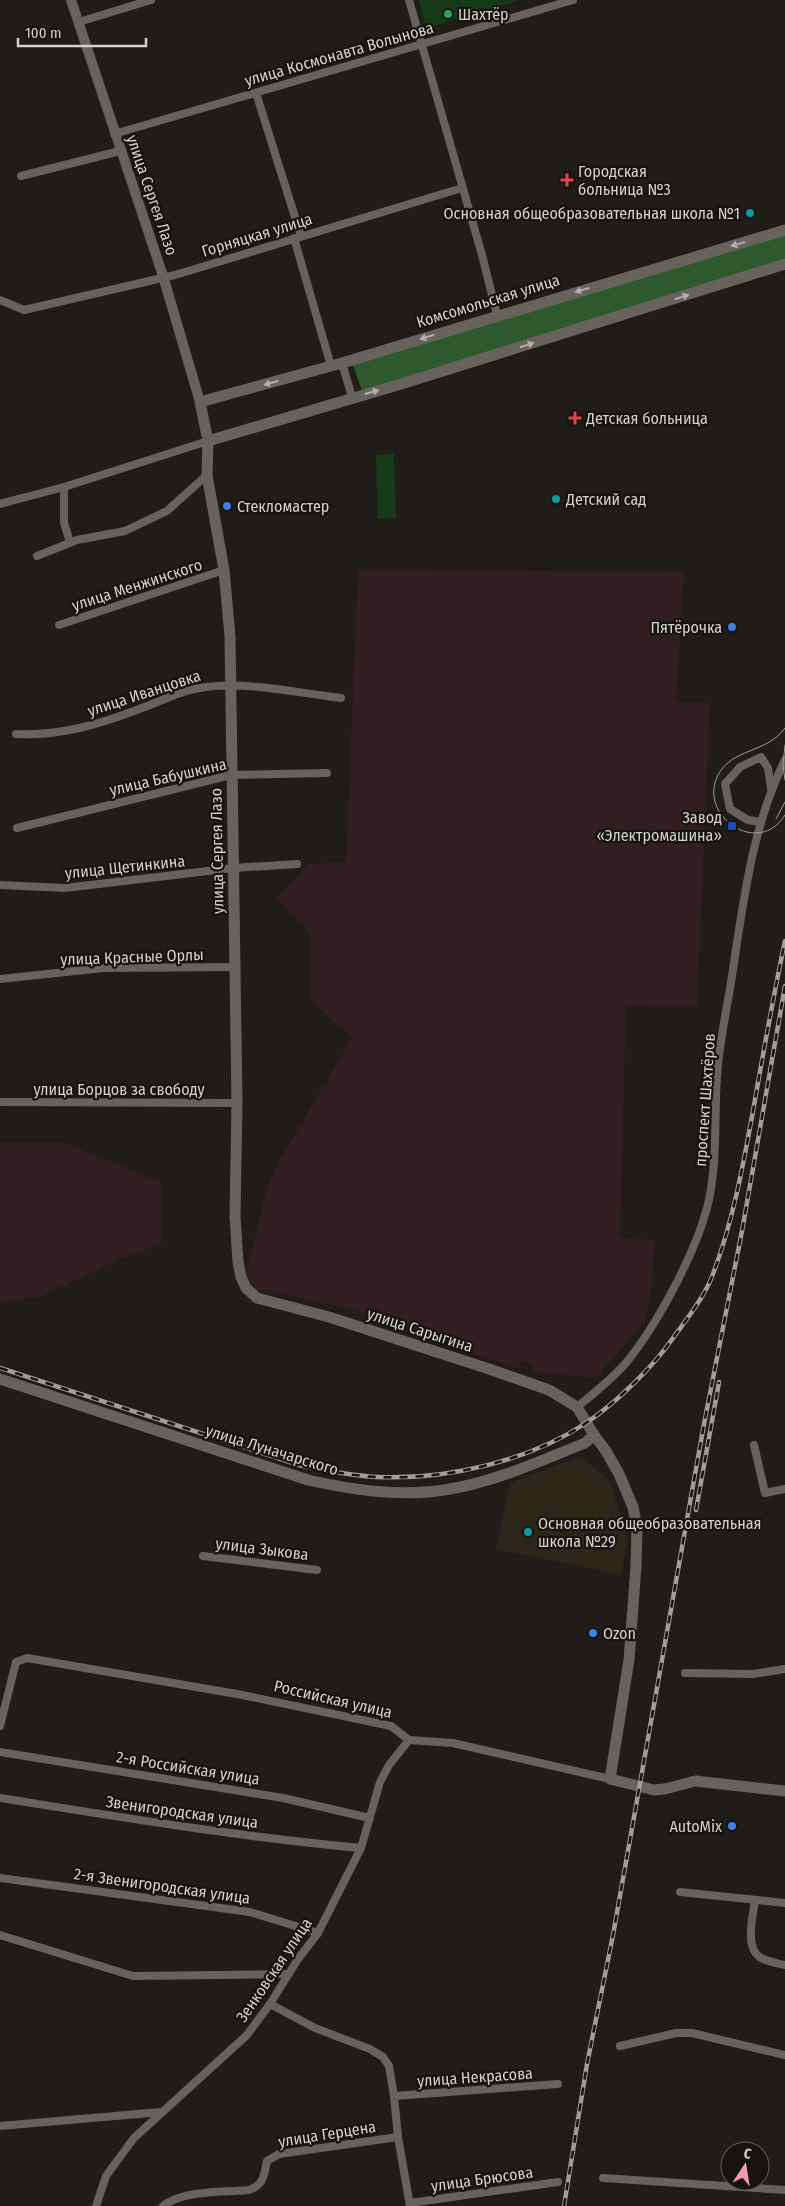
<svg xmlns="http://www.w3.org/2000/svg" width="785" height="2206" font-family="'Fira Sans Condensed',sans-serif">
<rect width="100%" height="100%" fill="#201c17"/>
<path fill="#2c251a" d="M582,1456L610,1482L628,1540L621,1575L496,1549L510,1483Z"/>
<g fill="#311e22">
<path d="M358,569L684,572L676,702L710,703L697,1007L626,1006L620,1238L655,1240L651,1292L645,1321L596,1378L532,1372L533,1365L521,1362L519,1369L386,1323L377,1316L275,1292L274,1295L264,1293L256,1289L246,1274L266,1191L279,1161L352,1038L311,1001V935L276,898L309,864L346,862Z"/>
<path d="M0,1141L66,1143L161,1182L162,1243L118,1260L40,1297L0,1303Z"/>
</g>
<g fill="#173b18">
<path d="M419,0H520L426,28Z"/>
<path d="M394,454L396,518L378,519L376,455Z"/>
</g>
<path fill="#2d592d" d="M785,235V260L363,393L352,363Z"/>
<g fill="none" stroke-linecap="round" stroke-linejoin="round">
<g stroke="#67635c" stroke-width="8">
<path d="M409,0L482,255L497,315"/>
<path d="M79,22L151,0"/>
<path d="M256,93L301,236"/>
<path d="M114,134L573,0"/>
<path d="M21,176L120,151"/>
<path d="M294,238L331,366"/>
<path d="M0,300L24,310L175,275L462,188"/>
<path d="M342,363L352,397"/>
<path d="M64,487V523L70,542"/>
<path d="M0,504L64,487L208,441"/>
<path d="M37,556L77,540L125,531L167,511L207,475"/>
<path d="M59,625L224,570"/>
<path d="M16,734C62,736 100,724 142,708C161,701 180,691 200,688C242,680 298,693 341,698"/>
<path d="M761,822L748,820L730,809L725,784L740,767L761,757L768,768L771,788"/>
<path d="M17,828L231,775L327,773"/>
<path d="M0,885L65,888L233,868L297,864"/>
<path d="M0,979L103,968L234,967"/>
<path d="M0,1102L237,1103"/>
<path d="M577,1407C593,1394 611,1380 625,1364C656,1327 695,1254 707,1208C718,1166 714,1119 717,1076C719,1043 727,1009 732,976C743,904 752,826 785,760"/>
<path d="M754,1445L765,1493L785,1489"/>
<path d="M203,1556L317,1570"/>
<path d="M685,1673L753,1674L785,1669"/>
<path d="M0,1726L16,1662L27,1658L237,1694L329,1713L391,1726L409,1740L453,1743L610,1779"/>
<path d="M0,1752L283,1798L370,1818"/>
<path d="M0,1798C120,1817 240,1837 361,1848"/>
<path d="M0,1878L250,1912L318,1933"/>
<path d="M680,1892L785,1903"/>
<path d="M755,1900C753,1916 744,1948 761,1958C768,1962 777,1963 785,1965"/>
<path d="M0,1935L133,1976L289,1974"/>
<path d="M270,2004L315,2028L370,2049L383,2057L389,2066L394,2096L398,2137L410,2206"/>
<path d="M620,2046L676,2033H692L785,2055"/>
<path d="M394,2096L558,2084"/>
<path d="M0,2126L161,2112"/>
<path d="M603,2178L785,2190"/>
<path d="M410,2203L558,2182"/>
<path d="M96,2206L106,2176L134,2138L247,2035L270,2004L298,1959L318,1933L361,1848L380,1782L389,1765L409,1740"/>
<path d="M163,2206C183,2190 225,2192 249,2190C264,2185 264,2175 267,2161L279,2154L398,2137"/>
</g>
<path stroke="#67635c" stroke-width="10" d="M71,0L163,276L200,402"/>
<g stroke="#67635c" stroke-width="11">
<path d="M785,230L342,363L200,402L208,441L207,475L224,570L230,636L237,1103L235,1216L238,1262L241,1277L246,1288L257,1298L329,1317L486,1368L549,1390L577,1407L594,1435L606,1451L619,1474L633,1507L637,1527L636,1566L629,1660L610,1779L654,1790L665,1789L695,1781L785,1791"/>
<path d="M208,441L401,384L785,264"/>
<path d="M0,1379L308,1480C353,1490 399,1497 444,1490C493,1483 540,1461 585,1443L594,1435"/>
</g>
<g stroke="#a19d9a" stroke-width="1">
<path d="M785,728C768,753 732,748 718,775C697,816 759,858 785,815"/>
<path d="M785,745L783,765L785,780"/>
<path d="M776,819L785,802"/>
</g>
<defs>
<g id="rail">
<path d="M0,1368L299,1465C325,1470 351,1476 378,1477C447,1480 529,1461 586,1423C616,1403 653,1367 673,1338C687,1319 705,1296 713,1274C733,1221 743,1166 753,1111C763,1054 773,998 785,941"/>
<path d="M696,1510L719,1382"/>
<path d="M564,2206L587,2064L613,1935L704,1424L742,1231L785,986"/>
</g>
</defs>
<use href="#rail" stroke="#a19d9a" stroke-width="4.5"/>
<use href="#rail" stroke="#17130e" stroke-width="2.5" stroke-dasharray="8" stroke-linecap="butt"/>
</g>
<defs><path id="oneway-solid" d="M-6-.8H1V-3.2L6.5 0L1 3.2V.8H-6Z" transform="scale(1.25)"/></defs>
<g fill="#b3b0ac">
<use href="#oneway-solid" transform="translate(738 244) rotate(164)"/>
<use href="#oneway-solid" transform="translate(582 290) rotate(164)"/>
<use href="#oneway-solid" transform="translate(682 297) rotate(-18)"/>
<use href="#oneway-solid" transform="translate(427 337) rotate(163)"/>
<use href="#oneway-solid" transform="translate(527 345) rotate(-17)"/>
<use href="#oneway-solid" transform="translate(271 383) rotate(165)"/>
<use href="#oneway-solid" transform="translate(372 392) rotate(-15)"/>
</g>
<circle fill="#2e9e5b" stroke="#17130e" stroke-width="2" cx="448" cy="14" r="5"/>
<g fill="#e0444e" stroke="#17130e" stroke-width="2">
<path d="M564.5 172.5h5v5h5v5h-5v5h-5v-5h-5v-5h5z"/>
<path d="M572.5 410.5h5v5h5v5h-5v5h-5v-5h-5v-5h5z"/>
</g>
<g fill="#0f9aa8" stroke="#17130e" stroke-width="2">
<circle cx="750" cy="213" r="5"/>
<circle cx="556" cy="499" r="5"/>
<circle cx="528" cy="1532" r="5"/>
</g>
<g fill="#3f7fe0" stroke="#17130e" stroke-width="2">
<circle cx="227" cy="506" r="5"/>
<circle cx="732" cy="627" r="5"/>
<circle cx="593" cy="1633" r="5"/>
<circle cx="732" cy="1826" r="5"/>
</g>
<rect fill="#1a4fb4" stroke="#17130e" stroke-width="2" x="727" y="821" width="10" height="10" rx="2.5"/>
<g text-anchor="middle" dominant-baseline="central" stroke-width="4.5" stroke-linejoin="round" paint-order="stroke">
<g font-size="16" fill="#d4d1ce" stroke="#17130e" text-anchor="start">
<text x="458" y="14">Шахтёр</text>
<text x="578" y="171">Городская<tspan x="578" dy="18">больница №3</tspan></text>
<text x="740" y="213" text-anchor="end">Основная общеобразовательная школа №1</text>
<text x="586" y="418">Детская больница</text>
<text x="566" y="499">Детский сад</text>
<text x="237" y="506">Стекломастер</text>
<text x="722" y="627" text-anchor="end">Пятёрочка</text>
<text x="722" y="817" text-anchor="end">Завод<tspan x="722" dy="18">«Электромашина»</tspan></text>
<text x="538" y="1523">Основная общеобразовательная<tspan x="538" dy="18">школа №29</tspan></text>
<text x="603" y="1633">Ozon</text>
<text x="722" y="1826" text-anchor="end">AutoMix</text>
</g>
<g font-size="16" fill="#d4d1ce" stroke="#17130e">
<text transform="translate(339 54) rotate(-16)">улица Космонавта Волынова</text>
<text transform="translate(152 195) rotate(71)">улица Сергея Лазо</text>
<text transform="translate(257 235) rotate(-17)">Горняцкая улица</text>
<text transform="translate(488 301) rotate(-17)">Комсомольская улица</text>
<text transform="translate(137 585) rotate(-18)">улица Менжинского</text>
<text transform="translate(144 693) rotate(-18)">улица Иванцовка</text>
<text transform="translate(168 777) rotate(-13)">улица Бабушкина</text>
<text transform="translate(217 851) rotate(-91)">улица Сергея Лазо</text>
<text transform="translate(125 867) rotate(-6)">улица Щетинкина</text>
<text transform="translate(132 957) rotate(-2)">улица Красные Орлы</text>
<text x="119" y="1089">улица Борцов за свободу</text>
<text transform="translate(705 1100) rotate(-86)">проспект Шахтёров</text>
<text transform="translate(420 1330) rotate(18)">улица Сарыгина</text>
<text transform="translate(272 1450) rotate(17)">улица Луначарского</text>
<text transform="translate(262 1549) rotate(7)">улица Зыкова</text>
<text transform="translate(333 1699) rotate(13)">Российская улица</text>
<text transform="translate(188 1768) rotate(9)">2-я Российская улица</text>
<text transform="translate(182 1812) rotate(8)">Звенигородская улица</text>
<text transform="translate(162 1886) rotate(8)">2-я Звенигородская улица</text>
<text transform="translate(274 1970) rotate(-56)">Зенковская улица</text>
<text transform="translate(475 2077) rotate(-4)">улица Некрасова</text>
<text transform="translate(327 2134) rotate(-9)">улица Герцена</text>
<text transform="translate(482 2179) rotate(-8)">улица Брюсова</text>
</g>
</g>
<g transform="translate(745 2166) rotate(12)"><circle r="24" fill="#17130e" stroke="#635f5b"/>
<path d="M0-4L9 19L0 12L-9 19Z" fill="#f29aac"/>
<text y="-8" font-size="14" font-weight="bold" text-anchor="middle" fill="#d4d1ce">С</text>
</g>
<path d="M18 38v8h128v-8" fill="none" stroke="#d4d1ce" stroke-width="2.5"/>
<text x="25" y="38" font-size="15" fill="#d4d1ce" stroke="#17130e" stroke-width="4" paint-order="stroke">100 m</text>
</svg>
